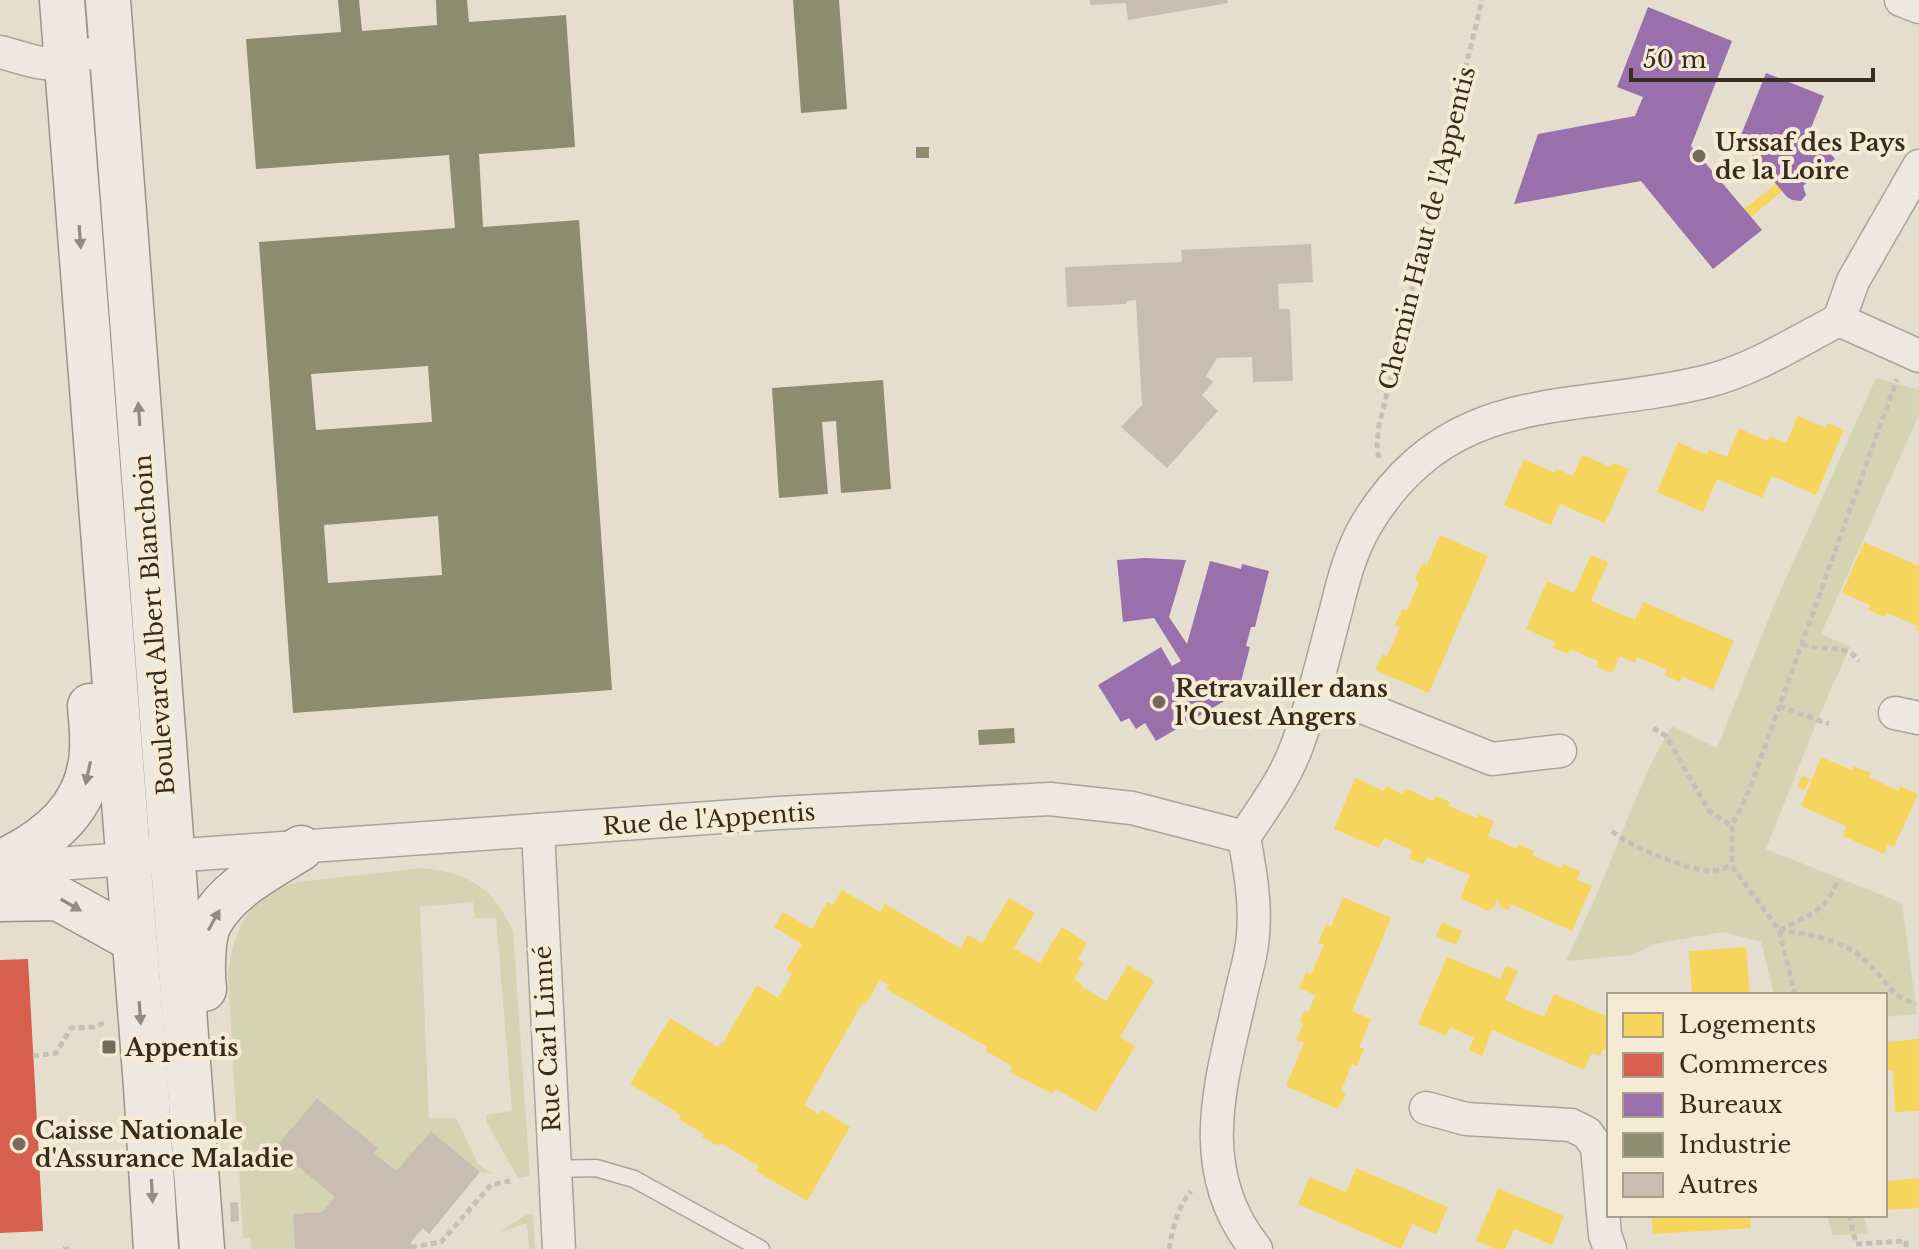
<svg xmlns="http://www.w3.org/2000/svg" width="1919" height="1249" font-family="'Libre Baskerville',serif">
<rect width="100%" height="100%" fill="#e5decf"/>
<g fill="#d5d4b2">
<path d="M1876,378L1919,390V415L1821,634L1850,647L1820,714L1766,849L1902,903L1917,1014L1885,1017V995H1774L1761,942L1723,932L1655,944L1633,955L1566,961C1582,926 1599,891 1613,855C1631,811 1647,766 1672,726L1717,748L1774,605Z"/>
<path d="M422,868C469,873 493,887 513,931L530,1176L518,1178L487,1123L486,1115L512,1111L496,918H475L473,902L420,907L429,1118H456L478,1164L492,1174L480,1172L431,1131L396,1171L374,1153L378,1148L317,1098L275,1148L335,1197L322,1212L293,1214L295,1249H251L250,1238H243L228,975C234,928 247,896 297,882Z"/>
<path d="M527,1214H533L535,1249H529L527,1223L498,1233Z"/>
<path d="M1827,1215H1864L1868,1234L1832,1235Z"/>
</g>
<g fill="#f6d55c">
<path d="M1776,184L1782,191L1751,217L1744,209Z"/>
<path d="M1798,416L1826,428L1828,423L1844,430L1816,495L1772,476L1762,498L1717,479L1703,512L1657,492L1678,442L1707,455L1709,450L1727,457L1739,428L1767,441L1770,436L1786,443Z"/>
<path d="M1582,455L1611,467L1613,463L1629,469L1605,523L1560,504L1551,525L1504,505L1524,459L1555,473L1556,468L1573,476Z"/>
<path d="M1440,535L1488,556L1429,693L1375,670L1383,654L1387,656L1400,627L1395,625L1402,609L1407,610L1419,582L1415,580L1422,563L1427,565Z"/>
<path d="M1864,542L1919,566V632L1916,631L1917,626L1887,613L1885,617L1868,610L1870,605L1842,593Z"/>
<path d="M1591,555L1608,562L1591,601L1635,620L1643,602L1734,641L1713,690L1682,676L1680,682L1664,675L1667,670L1637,657L1635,663L1620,656L1612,673L1596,667L1598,661L1570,649L1568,654L1553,648L1555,642L1526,629L1547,581L1574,593Z"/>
<path d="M1821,757L1852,770L1854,766L1871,773L1869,777L1899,791L1900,786L1918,794L1894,847L1888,844L1884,854L1843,836L1846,826L1801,806Z"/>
<path d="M1802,776L1810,779L1805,790L1797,787Z"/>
<path d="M1355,778L1384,791L1386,786L1402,794L1405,788L1433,801L1435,796L1450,802L1449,806L1477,818L1478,814L1494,821L1488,836L1517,849L1518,844L1534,851L1532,855L1561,868L1563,864L1580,871L1577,880L1592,886L1572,931L1511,904L1509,910L1500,907L1498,899L1494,907L1488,911L1460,898L1470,875L1427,857L1423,864L1409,858L1412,850L1384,838L1379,848L1334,829Z"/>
<path d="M842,890L880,912L885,904L960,948L968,935L982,943L1009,898L1035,913L1014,948L1040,963L1062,927L1087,943L1078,959L1084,963L1074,979L1082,984L1081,986L1106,1001L1128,965L1154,981L1120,1037L1135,1046L1096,1112L1056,1089L1053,1094L1009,1072L1012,1066L986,1051L987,1047L886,989L889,985L880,980L865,1005L862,1004L804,1105L819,1114L822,1110L850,1127L807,1201L756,1171L759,1166L720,1143L718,1146L702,1137L704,1134L679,1119L681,1115L630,1084L670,1018L718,1047L720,1043L722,1044L757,985L778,998L792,974L786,970L802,944L774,927L783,912L812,929L827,902L833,905Z"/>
<path d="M1343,897L1391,918L1352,1011L1371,1019L1359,1047L1364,1049L1357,1066L1352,1064L1341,1091L1346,1093L1338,1109L1286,1086L1304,1043L1296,1040L1303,1025L1300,1019L1304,1012L1309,1011L1315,995L1299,988L1306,972L1311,974L1324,945L1318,943L1326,924L1331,927Z"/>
<path d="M1442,922L1462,931L1456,945L1436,936Z"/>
<path d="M1746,947L1750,995H1692L1689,951Z"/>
<path d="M1447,957L1500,979L1506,966L1518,971L1505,1000L1544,1017L1554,994L1609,1017V1051L1603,1049L1600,1056L1592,1053L1584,1070L1492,1030L1482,1056L1469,1050L1474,1038L1450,1027L1446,1036L1418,1024Z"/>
<path d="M1919,1039V1111L1895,1112L1893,1071H1885V1042Z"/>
<path d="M1356,1168L1448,1207L1436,1234L1412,1224L1401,1249L1298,1204L1310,1177L1346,1192Z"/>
<path d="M1919,1178V1208L1885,1210L1887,1181Z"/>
<path d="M1498,1188L1564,1216L1552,1245L1514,1229L1505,1249H1495L1476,1241Z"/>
<path d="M1652,1215H1750L1751,1228L1653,1234Z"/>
</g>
<path fill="#d6604d" d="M28,959L43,1231L0,1233V960Z"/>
<g fill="#9970ab">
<path d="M1648,7L1732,41L1691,146L1762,230L1713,269L1641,181L1514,204L1538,134L1635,116L1643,97L1617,87Z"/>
<path d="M1766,73L1824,96L1810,130L1835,159L1803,186L1806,195L1801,201L1792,200L1787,197L1739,140Z"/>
<path d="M1145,558L1186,560L1169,617L1187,644L1210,561L1241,569L1242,564L1269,571L1255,627H1251L1246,646L1250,647L1238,693L1156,741L1145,723L1136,729L1129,718L1121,722L1098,685L1161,647L1172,666L1181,661L1154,618L1123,622L1117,560Z"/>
</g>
<g fill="#8c8c6e" fill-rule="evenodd">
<path d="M338,0H359L362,31L437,25L436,0H467L469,22L566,15L575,147L479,154L483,227L579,220L612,690L293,713L259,242L455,228L449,155L256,169L246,39L341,32ZM428,366L432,422L316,430L311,374ZM438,516L442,575L328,583L324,525Z"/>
<path d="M793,0H839L847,109L801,113Z"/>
<rect x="916" y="147" width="13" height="11"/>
<path d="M883,380L891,489L841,493L836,421L822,422L828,494L779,498L772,388Z"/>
<path d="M1014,728L1015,743L979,745L978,730Z"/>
</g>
<g fill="#c9bcb0">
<path d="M1090,0H1227L1228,3L1128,20L1126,3L1090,5Z"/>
<path d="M1311,244L1313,282L1278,284L1279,309H1290L1293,381L1253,382L1252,357L1217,358L1206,376L1213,382L1202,395L1218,411L1167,468L1121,427L1142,405L1136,300L1126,301V304L1067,307L1065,267L1182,262L1181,250Z"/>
<path d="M105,1039H112L113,1055L105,1056Z"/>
<path d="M317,1098L378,1148L374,1153L396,1171L431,1131L480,1172L429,1234L423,1228L411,1242V1249H295L293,1214L322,1212L335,1197L275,1148Z"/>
<path d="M238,1202L239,1221L231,1222L230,1203Z"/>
</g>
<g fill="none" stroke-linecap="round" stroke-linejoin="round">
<defs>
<path id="lane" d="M553,1169L596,1168L634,1179L761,1249"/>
<g id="street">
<path d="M1901,0L1919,7"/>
<path d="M0,52C36,61 50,72 85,54"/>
<path d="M1839,320L1919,356"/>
<path d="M1315,688L1492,759L1560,751"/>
<path d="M1895,713L1919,718"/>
<path d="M538,830L559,1249"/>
<path d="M1244,837C1264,807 1286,778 1298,743C1314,700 1324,654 1336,610C1343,580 1351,551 1366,525C1451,384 1572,415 1708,381C1755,369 1796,342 1839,320L1853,281L1919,166"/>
<path d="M1244,837C1250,870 1256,902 1253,935C1252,953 1246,972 1242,989C1222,1080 1191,1168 1256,1249"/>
<path d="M0,868L778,813L1050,799L1132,808L1244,837"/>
<path d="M1426,1108L1466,1119L1571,1125L1587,1133L1597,1147L1605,1235L1610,1249"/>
</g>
<g id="secondary">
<path d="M62,0L146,1086L156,1249"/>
<path d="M108,0L202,1249"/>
<path d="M0,863C49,840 90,807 92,750C93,735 91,720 90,706"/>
<path d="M0,899L58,898L134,940"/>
<path d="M204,989C202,972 202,936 210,922C229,887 270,868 301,848"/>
</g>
</defs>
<use href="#lane" stroke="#aaa398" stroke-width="19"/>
<use href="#street" stroke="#aaa398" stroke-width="35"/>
<use href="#secondary" stroke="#9a9388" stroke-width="47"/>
<g stroke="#c6bfb7" stroke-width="5" stroke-dasharray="6 4" stroke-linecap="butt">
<path d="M1379,458L1377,450L1378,430L1482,0"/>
<path d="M1802,644C1822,652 1847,643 1859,661"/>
<path d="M1779,706L1829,724"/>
<path d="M1653,728L1666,736L1709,811L1732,826"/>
<path d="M1612,831C1628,846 1684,868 1707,871C1714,872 1724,868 1732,866"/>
<path d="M1779,930C1811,935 1844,939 1868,963C1887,981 1889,995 1916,1004"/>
<path d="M1780,930C1808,915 1826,912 1838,880"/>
<path d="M1795,995L1779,930L1732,866V826L1749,791L1897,379"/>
<path d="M33,1056L56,1053L71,1028L94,1027L104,1023"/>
<path d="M1849,1215L1856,1244L1906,1241V1248"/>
<path d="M411,1247L441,1242L491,1185L510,1181"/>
<path d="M63,1249H72"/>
<path d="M1169,1249C1173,1227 1177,1208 1191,1191"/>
</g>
<use href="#lane" stroke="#eee9e0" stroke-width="16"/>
<use href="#street" stroke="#eee9e0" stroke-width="32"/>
<use href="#secondary" stroke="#eee9e0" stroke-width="44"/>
</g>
<defs><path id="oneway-solid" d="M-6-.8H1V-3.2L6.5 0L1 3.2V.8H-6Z" transform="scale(2)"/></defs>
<g fill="#948a80">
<use href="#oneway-solid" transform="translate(80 237) rotate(86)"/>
<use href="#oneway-solid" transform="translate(139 414) rotate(-94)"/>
<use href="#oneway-solid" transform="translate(88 773) rotate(102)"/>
<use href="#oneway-solid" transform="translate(71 905) rotate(30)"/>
<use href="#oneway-solid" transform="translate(214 920) rotate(-61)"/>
<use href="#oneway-solid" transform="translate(140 1013) rotate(86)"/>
<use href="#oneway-solid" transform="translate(152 1191) rotate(87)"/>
</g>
<g fill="#756a5d" stroke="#f5ebd5" stroke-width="3">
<circle cx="1699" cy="156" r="8"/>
<circle cx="1159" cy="702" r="8"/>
<rect x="101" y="1039" width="16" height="16" rx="4"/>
<circle cx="19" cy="1144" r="8"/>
</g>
<g text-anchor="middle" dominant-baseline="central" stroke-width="8" stroke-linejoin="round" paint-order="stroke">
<g font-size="24" font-weight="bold" fill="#392b1f" stroke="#f5ebd5" text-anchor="start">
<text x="1715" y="142">Urssaf des Pays<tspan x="1715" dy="28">de la Loire</tspan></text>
<text x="1175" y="688">Retravailler dans<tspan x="1175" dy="28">l'Ouest Angers</tspan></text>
<text x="125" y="1047">Appentis</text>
<text x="35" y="1130">Caisse Nationale<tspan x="35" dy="28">d'Assurance Maladie</tspan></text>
</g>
<g font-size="24" fill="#392b1f" stroke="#f5ebd5">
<text transform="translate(1427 228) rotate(-76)">Chemin Haut de l'Appentis</text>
<text transform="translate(154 625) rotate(-94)">Boulevard Albert Blanchoin</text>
<text transform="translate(709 819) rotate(-4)">Rue de l'Appentis</text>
<text transform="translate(547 1039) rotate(-93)">Rue Carl Linné</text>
</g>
</g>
<rect x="1607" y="993" width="280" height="224" fill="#f5ebd5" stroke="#aa9e8c" stroke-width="2"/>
<rect x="1623" y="1013" width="40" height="24" fill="#f6d55c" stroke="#aa9e8c" stroke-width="2"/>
<text x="1679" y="1033" font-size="24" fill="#392b1f">Logements</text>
<rect x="1623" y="1053" width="40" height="24" fill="#d6604d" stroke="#aa9e8c" stroke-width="2"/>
<text x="1679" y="1073" font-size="24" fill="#392b1f">Commerces</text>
<rect x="1623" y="1093" width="40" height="24" fill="#9970ab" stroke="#aa9e8c" stroke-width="2"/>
<text x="1679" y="1113" font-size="24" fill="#392b1f">Bureaux</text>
<rect x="1623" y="1133" width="40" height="24" fill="#8c8c6e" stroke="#aa9e8c" stroke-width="2"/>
<text x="1679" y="1153" font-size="24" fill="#392b1f">Industrie</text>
<rect x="1623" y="1173" width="40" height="24" fill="#c9bcb0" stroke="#aa9e8c" stroke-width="2"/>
<text x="1679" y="1193" font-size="24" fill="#392b1f">Autres</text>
<path d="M1631 68v12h242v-12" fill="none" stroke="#392b1f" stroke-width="4"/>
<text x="1643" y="68" font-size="24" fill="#392b1f" stroke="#f5ebd5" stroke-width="6" paint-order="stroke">50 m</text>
</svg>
